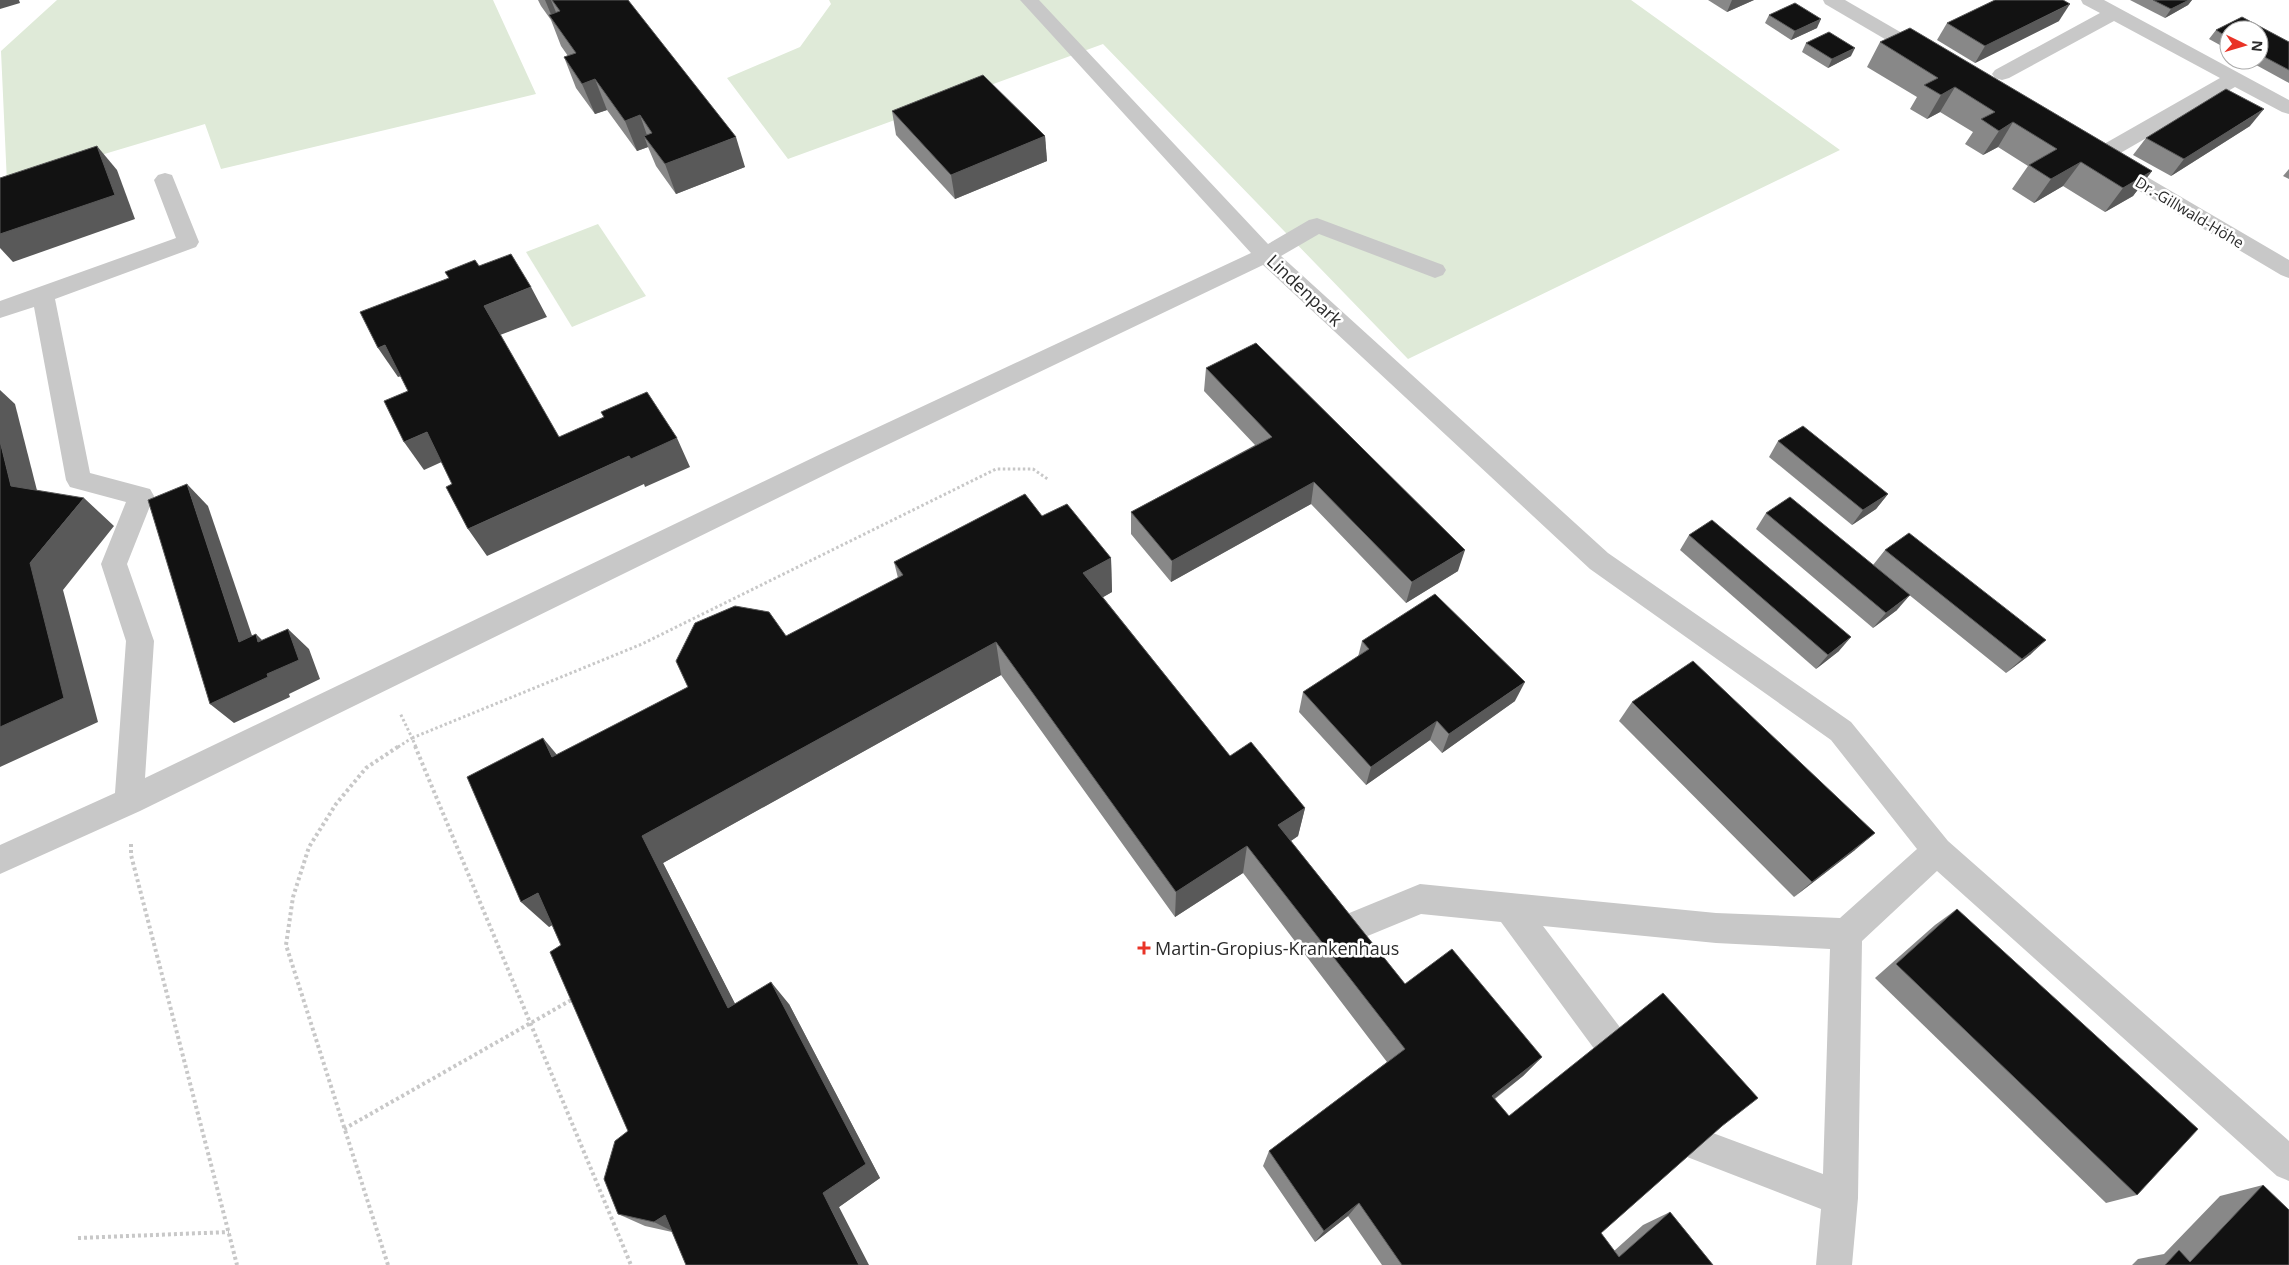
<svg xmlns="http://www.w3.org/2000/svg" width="2289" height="1265" font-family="'Open Sans',sans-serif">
<rect width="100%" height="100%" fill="#fff"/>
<g fill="#dfead8">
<path d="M57,0H493L536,94L221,169L205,124L7,183L1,51Z"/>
<path d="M829,0H1631L1840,150L1408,359L1103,44L788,159L727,78L800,47L831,4Z"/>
<path d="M598,224L646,296L572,327L526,252Z"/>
</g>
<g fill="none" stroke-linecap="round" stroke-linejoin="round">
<g stroke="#c8c8c8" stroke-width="3" stroke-dasharray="2.5 2.5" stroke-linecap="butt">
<path d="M398,747L412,738L400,713"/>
<path d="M416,747L412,738L642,644L996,469H1033L1049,480"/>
</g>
<g stroke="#c8c8c8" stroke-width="4" stroke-dasharray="3 3" stroke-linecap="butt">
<path d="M415,746L631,1265"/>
<path d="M131,844V855L237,1265"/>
<path d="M344,1129L573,999"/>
<path d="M78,1238L229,1232"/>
<path d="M388,1265L286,945L293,897L309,847L336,804L366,768L399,746"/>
</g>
<g fill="#c8c8c8" fill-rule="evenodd">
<path d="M1020,0H1039L1268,244L1309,220L1317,218L1443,265L1446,270L1443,275L1435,278L1319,234L1281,256L1608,553L1851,722L1948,841L2289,1141V1181L2277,1176L1937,871L1862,941L1858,1198L1852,1265H1816L1821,1209L1682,1155L1677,1143L1682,1131L1694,1126L1823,1174L1830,949L1716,943L1543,926L1619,1026L1624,1038L1619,1050L1607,1055L1595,1050L1501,922L1421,914L1336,949L1325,945L1320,934L1325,923L1420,884L1716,913L1840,918L1917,849L1831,740L1590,569L1263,265L845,465L140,811L0,874V845L115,793L126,641L101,564L126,502L70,487L66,480L34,307L0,318V301L176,238L154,180L158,175L165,173L172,175L199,242L196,247L55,299L90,473L150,489L154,496L127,564L154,641L145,778L827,451L1251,253Z"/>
<path d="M1823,0H1845L1933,51L1936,55L1933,59L1926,61L1919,59L1825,4Z"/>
<path d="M2081,0H2104L2289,100V114L2282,112L2235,87L2110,159L2118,160L2289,260V278L2281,275L2104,170L2101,165L2102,162L2097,164L2090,162L2087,157L2090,152L2220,78L2114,21L2009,78L2002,80L1995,78L1992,74L1995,70L2100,13L2083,4Z"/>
</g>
</g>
<g fill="#888">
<path d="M538,0H628L745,167L676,194L656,166L648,147L637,151L607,110L595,114L576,88L564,57L568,56L561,46L551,20L541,6Z"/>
<path d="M1708,0H1754L1727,12Z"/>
<path d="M2130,0H2192L2188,5L2165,18Z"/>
<path d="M1769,15L1817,28L1791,40L1765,23Z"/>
<path d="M2242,17L2289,42V83L2247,60H2259V30H2229V50L2209,39L2216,30Z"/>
<path d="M2059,21L1975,63L1937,40L1947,23Z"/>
<path d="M1880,42L2152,171L2133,196L2105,212L2063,186L2034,203L2012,189L2028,166L1998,147L1983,155L1965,144L1973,132L1940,112L1927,119L1910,109L1917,97L1867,67Z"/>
<path d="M1806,43L1851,56L1828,68L1802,52Z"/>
<path d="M892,111L1045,136L1047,161L955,199L896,135Z"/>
<path d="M2250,126L2171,176L2133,155L2146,138Z"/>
<path d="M2289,169V179L2283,176Z"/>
<path d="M1206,368L1458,571L1406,603L1311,504L1171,582L1131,534V512L1255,445L1204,391Z"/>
<path d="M1778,441L1888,494L1876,509L1852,525L1769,457Z"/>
<path d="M1766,513L1873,565L1885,550L2031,654L2006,673L1877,569L1897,610L1873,628L1756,529Z"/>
<path d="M1042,516L1111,558L1112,592L1103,597L1230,756L1305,808L1298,836L1291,841L1405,984L1542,1057L1523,1076L1495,1099L1509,1116L1722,1126L1601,1233L1614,1251L1643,1225L1670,1212L1713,1265H1382L1348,1216L1315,1242L1263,1166L1269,1151L1387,1062L1243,873L1175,917L1001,675L663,863L735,1004H789L880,1178L839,1207L672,1232L645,1226L618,1214L628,1131L561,945L552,925L549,927L557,755L898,578L894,562Z"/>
<path d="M1689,535L1839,651L1816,669L1680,550Z"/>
<path d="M1362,641L1515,701L1442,753L1430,740L1366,785L1299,712L1303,692L1358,657Z"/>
<path d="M1632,702L1855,850L1794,897L1619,721Z"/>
<path d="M1957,909L2137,1195L2106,1203L1875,978L1935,925Z"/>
<path d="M2263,1185L2289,1265H2132L2138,1259L2164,1254L2220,1196Z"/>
</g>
<g fill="#595959">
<path d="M0,0H19L20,3L0,9Z"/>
<path d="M545,0H551L562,27L555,24Z"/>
<path d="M1732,0H1754L1727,12Z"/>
<path d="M2189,0H2192L2188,5L2165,18L2171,9Z"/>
<path d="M2070,4L2059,21L1975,63L1985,46Z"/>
<path d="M1821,19L1817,28L1791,40L1795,31Z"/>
<path d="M1855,48L1851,56L1828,68L1832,59Z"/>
<path d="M595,79L607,110L595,114L582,84Z"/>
<path d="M1955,87L1940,112L1927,119L1941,95Z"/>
<path d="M2264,109L2250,126L2171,176L2184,159Z"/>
<path d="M640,115L650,144L644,136L648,147L637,151L625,121Z"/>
<path d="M2013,122L1998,147L1983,155L1999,131Z"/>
<path d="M1045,136L1047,161L955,199L951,175Z"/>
<path d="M736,137L745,167L676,194L665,164Z"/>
<path d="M97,146L117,170L135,219L13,262L0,248V234Z"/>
<path d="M2081,162L2063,186L2034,203L2051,179Z"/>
<path d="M2152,171L2133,196L2105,212L2123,188Z"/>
<path d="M531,287L547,317L500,335L484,306Z"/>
<path d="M385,345L405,375L398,377L378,348Z"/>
<path d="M0,390L15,404L43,514L11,486L0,441Z"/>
<path d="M427,432L446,460L424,470L404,442Z"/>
<path d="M677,438L690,467L645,487L644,484L487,556L468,529L629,456Z"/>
<path d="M1314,482L1311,504L1171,582L1172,561Z"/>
<path d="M187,484L208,506L261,662L239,642Z"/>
<path d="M1888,494L1876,509L1852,525L1863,510Z"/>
<path d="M84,498L114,526L63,590L98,722L0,767V727L30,563Z"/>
<path d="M1465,550L1458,571L1406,603L1412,582Z"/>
<path d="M1111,558L1112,592L1086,607L1083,573Z"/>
<path d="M1910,595L1897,610L1873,628L1886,613Z"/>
<path d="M288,629L309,649L320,679L289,694L290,697L234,723L210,704Z"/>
<path d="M256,634L277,655L258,642Z"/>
<path d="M1851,637L1839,651L1816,669L1828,655Z"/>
<path d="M2046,640L2031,654L2006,673L2022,659Z"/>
<path d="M996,642L1001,675L663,863L748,1029L728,1008L642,836Z"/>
<path d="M1525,682L1515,701L1442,753L1449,734Z"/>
<path d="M1437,721L1430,740L1366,785L1371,767Z"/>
<path d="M543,738L568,768L552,757Z"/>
<path d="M1305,808L1298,836L1273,853L1278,825Z"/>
<path d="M1875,833L1855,850L1794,897L1812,882Z"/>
<path d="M1247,846L1243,873L1175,917L1176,892Z"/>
<path d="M538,893L565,918L549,927L521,902Z"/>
<path d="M771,982L789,1004L880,1178L839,1207L869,1265H859L823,1193Z"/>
<path d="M1542,1057L1523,1076L1476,1113L1492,1096Z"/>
<path d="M1359,1203L1348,1216L1315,1242L1324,1231Z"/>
<path d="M665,1215L678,1234L654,1222Z"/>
</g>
<g fill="#121212" stroke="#595959">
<path d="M552,0H628L736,137L665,164L644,136L652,133L640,115L625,121L595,79L582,84L564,57L576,53L549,15L560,11Z"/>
<path d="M1995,0H2063L2070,4L1985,46L1947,23Z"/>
<path d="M2153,0H2189L2171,9Z"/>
<path d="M1795,3L1821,19L1795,31L1769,15Z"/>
<path d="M2242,17L2289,42V70L2259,54V30H2229V38L2216,30Z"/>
<path d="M1910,28L2152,171L2123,188L2081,162L2051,179L2029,165L2057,149L2013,122L1999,131L1981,119L1995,112L1955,87L1941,95L1924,85L1938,78L1880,42Z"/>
<path d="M1829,32L1855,48L1832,59L1806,43Z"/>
<path d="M983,75L1045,136L951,175L892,111Z"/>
<path d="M2226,89L2264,109L2184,159L2146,138Z"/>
<path d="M97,146L115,195L0,234V178Z"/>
<path d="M511,254L531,287L484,306L559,437L604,417L601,412L647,392L677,438L631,459L629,456L468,529L446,487L452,484L427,432L404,442L384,401L408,391L385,345L378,348L360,312L449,278L445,272L475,260L479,266Z"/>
<path d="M1256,343L1465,550L1412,582L1314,482L1172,561L1131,512L1272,437L1206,368Z"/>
<path d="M1803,426L1888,494L1863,510L1778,441Z"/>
<path d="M0,441L11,486L84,498L30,563L64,698L0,727Z"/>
<path d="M187,484L239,642L256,634L258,642L288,629L299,660L267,674L268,677L210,704L148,500Z"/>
<path d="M1025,494L1042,516L1067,504L1111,558L1083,573L1230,756L1251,742L1305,808L1278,825L1405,984L1452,949L1542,1057L1492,1096L1509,1116L1663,993L1758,1098L1722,1126L1601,1233L1619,1257L1670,1212L1713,1265H1402L1359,1203L1324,1231L1269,1151L1405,1049L1247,846L1176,892L996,642L642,836L728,1008L771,982L866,1164L823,1193L859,1265H686L665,1215L654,1222L618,1214L604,1179L615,1141L628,1131L550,952L561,945L538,893L521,902L467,777L543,738L552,757L688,687L676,661L695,623L735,606L769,612L786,636L903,575L894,562Z"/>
<path d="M1790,497L1910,595L1886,613L1766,513Z"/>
<path d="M1712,520L1851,637L1828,655L1689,535Z"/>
<path d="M1909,533L2046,640L2022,659L1885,550Z"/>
<path d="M1435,594L1525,682L1449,734L1437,721L1371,767L1303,692L1369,649L1362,641Z"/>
<path d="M1693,661L1875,833L1812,882L1632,702Z"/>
<path d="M1957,909L2198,1129L2137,1195L1896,964Z"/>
<path d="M2263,1185L2289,1210V1265H2165L2179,1250L2190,1262Z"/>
</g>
<path fill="#e93327" stroke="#fff" stroke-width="2" d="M1141.5 940.5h5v5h5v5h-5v5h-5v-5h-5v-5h5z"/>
<g text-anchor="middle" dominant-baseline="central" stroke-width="5" stroke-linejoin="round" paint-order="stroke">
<g font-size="15" fill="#2b2b2b" stroke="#fff">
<text transform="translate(2190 212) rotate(31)">Dr.-Gillwald-Höhe</text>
</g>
<g font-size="18" fill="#2b2b2b" stroke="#fff">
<text transform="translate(1305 290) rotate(43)">Lindenpark</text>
</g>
<g font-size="18" fill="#2b2b2b" stroke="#fff" text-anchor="start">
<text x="1155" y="948">Martin-Gropius-Krankenhaus</text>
</g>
</g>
<g transform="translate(2244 45) rotate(95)"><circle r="24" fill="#ffffff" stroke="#aaaaaa"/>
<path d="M0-4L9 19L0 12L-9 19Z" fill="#e93327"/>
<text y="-8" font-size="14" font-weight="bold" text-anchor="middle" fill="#2b2b2b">N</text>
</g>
</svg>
